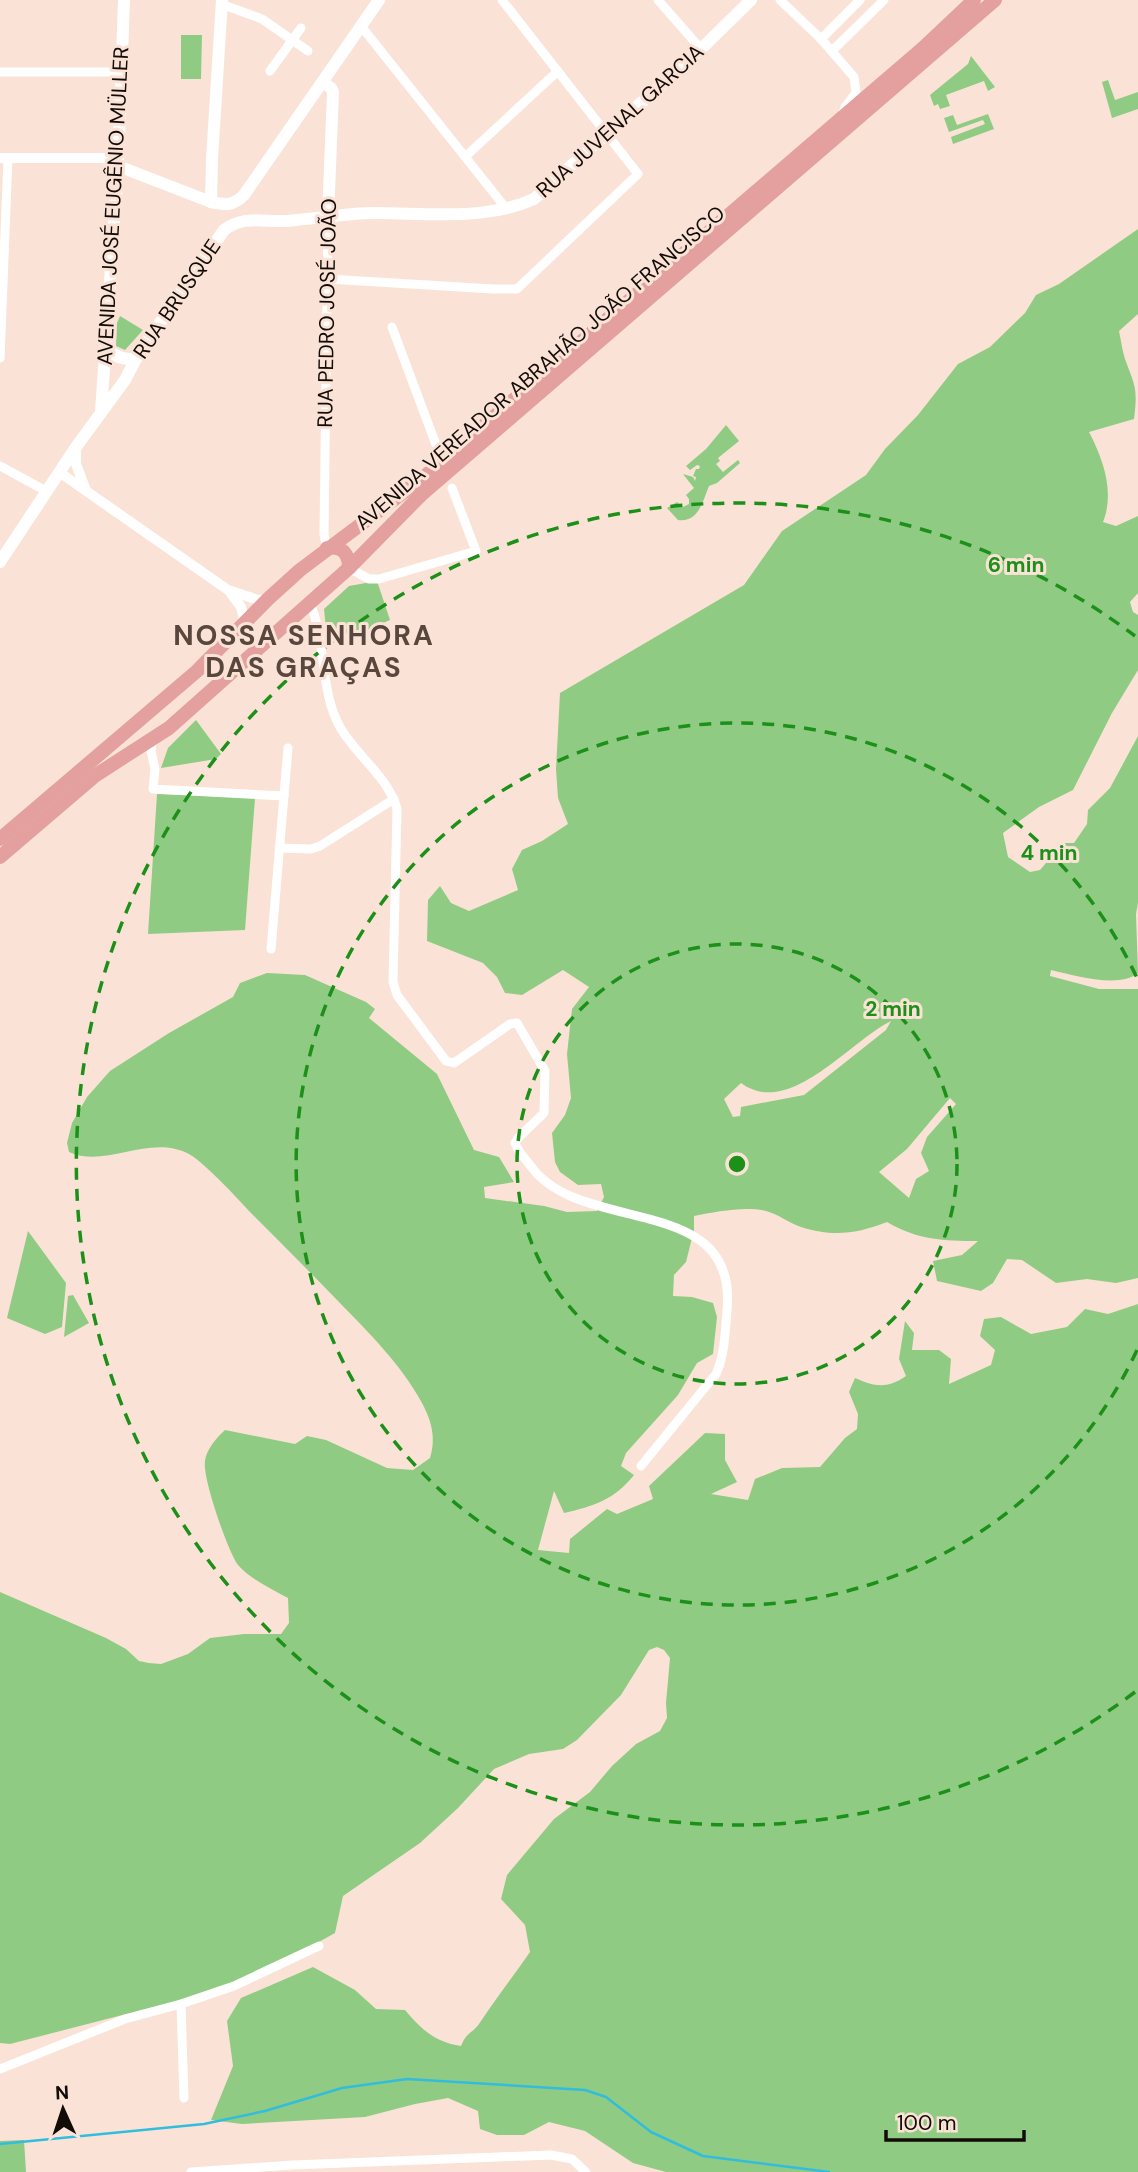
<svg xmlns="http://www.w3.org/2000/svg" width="1138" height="2172" font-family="'DM Sans',sans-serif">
<rect width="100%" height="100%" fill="#fae3d6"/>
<g fill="#90cb83" fill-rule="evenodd">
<path d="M181,35H202L201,79H181Z"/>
<path d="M971,56L995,87L988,91L984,81L946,95L950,106L940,109L938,104L934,106L930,95L968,64Z"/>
<path d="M1108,80L1115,100L1138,92V109L1112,118L1102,82Z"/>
<path d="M988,114L994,129L953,144L951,137L985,124L983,120L949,132L944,118L953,115L957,125Z"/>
<path d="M1138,229V314L1119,331C1121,340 1122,350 1125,359C1135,386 1138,388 1134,419L1089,432C1103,459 1115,492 1103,522L1116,526L1138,516V593L1130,602L1133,612L1138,615V670L1112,713L1073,790L1039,807L1003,833L1008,857L1030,872L1040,870L1063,843H1074L1087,824L1088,810L1110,788L1138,736V903L1136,914L1138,973C1119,989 1073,975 1051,970L1050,976L1099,989H1138V1278L1116,1283L1087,1279L1056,1283L1022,1260L1007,1259L993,1283L981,1291L937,1281L933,1261L962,1255L978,1241C943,1241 918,1240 887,1222C856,1234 833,1237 801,1227C789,1223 778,1214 766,1211C744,1206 716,1212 694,1216V1230L686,1262L674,1275L673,1296L692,1297L713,1303L717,1317L713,1354L697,1363L678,1395L626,1453L621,1466L634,1475C614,1500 594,1506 564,1513L554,1491L538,1550L569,1553L570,1539L607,1509L617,1514L653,1499L649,1486L705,1433L725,1434V1460L737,1482L711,1494L748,1500L755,1479L782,1468L820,1467L845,1438L857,1429L858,1414L849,1392L855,1378C875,1387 887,1389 906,1376L899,1359L905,1321L914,1333L912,1350H939L951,1359L949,1384L991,1365L995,1350L980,1336L984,1319L1001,1317L1031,1334L1067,1327L1085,1309L1108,1314L1138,1304V2172H666L633,2163L585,2131L549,2122L524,2135H497L480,2129L478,2111L448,2098L415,2104L365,2117L242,2124L211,2120L233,2066L227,2021L241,1998L313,1967L355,1990L376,2009L405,2010C422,2030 435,2042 461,2046C467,2031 473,2034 481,2021C497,1997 514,1975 530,1952L525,1925L501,1899L507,1875L554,1819L590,1792L612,1766L636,1744L660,1731L667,1718L666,1703L670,1658L664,1650L657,1647L649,1650L621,1695L577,1740L563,1749L529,1754L494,1769L458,1808L420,1843L343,1896L335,1933L256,1977L196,1996L10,2044L0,2043V1592L106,1638L126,1649L139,1661L149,1663L161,1664L188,1654L210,1638L244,1634H281L289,1623L288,1598C272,1589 250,1579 238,1565C228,1552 202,1477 205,1461C206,1450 217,1437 225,1430L295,1444L307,1436L326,1440L387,1468L413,1470L430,1458C436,1438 432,1422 422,1403C401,1364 368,1332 337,1300C309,1271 280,1242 251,1213C237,1198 205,1163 189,1154C149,1133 106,1169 69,1152L67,1143L72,1123L87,1097L110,1071L169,1033L233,997L240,983L267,973L305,975L366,1002L375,1009L369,1018L437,1074L474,1150L499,1157L514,1182L484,1187L485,1198L544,1206L567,1212L597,1211L604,1197L601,1184L578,1185L560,1172L555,1162L552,1133L565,1115L571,1098L567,1054L572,1009L589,987L563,970L522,995L505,993L497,977L483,963L427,941L428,900L440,886L451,903L469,911L518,890L512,869L522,850L542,841L568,824L558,798L556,769L560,693L744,585L782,531L866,475L885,449L918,415L958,364L990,347L1025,313L1036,295L1059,284ZM891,1021L886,1030L804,1095L741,1107L740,1116L733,1117L724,1099L741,1083C789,1119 850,1041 891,1021ZM950,1098L956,1104L927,1137L921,1153L929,1171L916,1179L909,1198L879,1172L907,1149Z"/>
<path d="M120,316L143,330L125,350L116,346L117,323Z"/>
<path d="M726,425L739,441L718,458L720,461L716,464L723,472L738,460L740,463L717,483L709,486C703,500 699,523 678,520L667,508L677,502L683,507L689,504V499L686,495L694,488L683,474L693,477L695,481L696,477L693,476L696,469H699L700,466L697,465L690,470L686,466L706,449Z"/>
<path d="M377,581L390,620L361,633L326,629L324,609L349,586Z"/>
<path d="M196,720L221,754L216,759L161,768L168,748Z"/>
<path d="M157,794L255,798L245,930L148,934Z"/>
<path d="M28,1231L66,1283L62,1327L45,1334L7,1318Z"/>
<path d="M73,1295L89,1323L64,1337L68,1296Z"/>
<path d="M24,2140L26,2172H0V2141Z"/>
</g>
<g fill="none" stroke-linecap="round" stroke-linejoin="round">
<path stroke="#32bddd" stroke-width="2.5" d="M0,2144L204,2124L265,2111L342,2088L407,2079L585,2090L606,2097L651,2132L703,2156L829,2172"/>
<g stroke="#fff" stroke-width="9">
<path d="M658,0L701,49"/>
<path d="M780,0L821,39L854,77L856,93L845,107L842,116"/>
<path d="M221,4L262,19L308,51"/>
<path d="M361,26L505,207"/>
<path d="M821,39L860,0"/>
<path d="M832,51L884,0"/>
<path d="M270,71L301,28"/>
<path d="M0,72H122"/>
<path d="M466,156L558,71"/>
<path d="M328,279L493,289H517L638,174L502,0"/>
<path d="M392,327L438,450"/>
<path d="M0,358L8,158"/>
<path d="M0,466L46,491"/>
<path d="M327,548L324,535L328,217"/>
<path d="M349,568L369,579H379L476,551L452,488"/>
<path d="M310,603C327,643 319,691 341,729C358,757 388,777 397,809L393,982L397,995L446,1061L454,1063L510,1024L517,1023L545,1071L544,1113L518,1138L515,1143C518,1151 524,1158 530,1165C580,1237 739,1190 727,1311C725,1332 725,1354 716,1374L641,1466"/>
<path d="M153,739L151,751L155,769L153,789L284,796"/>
<path d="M279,848L311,849L320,846L394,799"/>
<path d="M271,949L288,748"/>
<path d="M181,2004L184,2098"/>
<path d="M0,2069L125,2019L181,2004L234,1986L319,1946"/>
<path d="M191,2172L293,2165L551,2155L572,2159L586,2172"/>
</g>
<g stroke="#fff" stroke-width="10">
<path d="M0,158H104L118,166"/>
<path d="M76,448V464L85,488"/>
<path d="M59,472L228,590L258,600L268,599"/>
<path d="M230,592L241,607L245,623"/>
</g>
<g stroke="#fff" stroke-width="12">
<path d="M323,82L331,88L333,92L328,217"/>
<path d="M118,166L211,202C226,205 233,206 244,195L379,0"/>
<path d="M211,202L212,159L222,0"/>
<path d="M106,347C114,357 124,361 137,358"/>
<path d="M101,412L118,166L124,0"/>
<path d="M0,562L76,447L125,380L139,353L224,230C245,215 261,222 285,221C315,219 346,213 376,213C427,213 486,221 534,199L701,49L751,0"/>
</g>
<g stroke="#e3a09e" stroke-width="14">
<path d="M327,548C342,545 349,554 349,568"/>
<path d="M0,839L197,671L268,599L300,570L424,477L923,48L974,0"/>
<path d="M0,857L96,775L169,728L349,568L421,495L995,0"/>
</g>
</g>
<g fill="none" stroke="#1d901a" stroke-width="3.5" stroke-dasharray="12 9">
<circle cx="737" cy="1164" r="220"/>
<path d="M1137 1350A441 441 0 1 1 1137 978"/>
<path d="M1135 1692A661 661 0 1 1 1135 636"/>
</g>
<g text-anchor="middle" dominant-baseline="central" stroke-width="6" stroke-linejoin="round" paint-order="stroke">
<g font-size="21" fill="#120b07" stroke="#fae3d6">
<text transform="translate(620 121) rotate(-42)">RUA JUVENAL GARCIA</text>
<text transform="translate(113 206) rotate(-87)">AVENIDA JOSÉ EUGÊNIO MÜLLER</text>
<text transform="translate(177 299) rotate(-56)">RUA BRUSQUE</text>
<text transform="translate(327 313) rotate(-89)">RUA PEDRO JOSÉ JOÃO</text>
<text transform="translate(540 368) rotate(-41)">AVENIDA VEREADOR ABRAHÃO JOÃO FRANCISCO</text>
</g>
<g font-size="28" font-weight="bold" letter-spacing="2" fill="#59463c" stroke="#fae3d6">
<text x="304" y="635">NOSSA SENHORA<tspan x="304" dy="32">DAS GRAÇAS</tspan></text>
</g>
</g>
<circle cx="737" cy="1164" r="10" fill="#1d901a" stroke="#fae3d6" stroke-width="3.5"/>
<g font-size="21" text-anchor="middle" font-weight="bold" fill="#1d901a" stroke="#fae3d6" stroke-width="6" stroke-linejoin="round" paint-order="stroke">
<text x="1016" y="572">6 min</text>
<text x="1049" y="860">4 min</text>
<text x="893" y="1016">2 min</text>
</g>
<g transform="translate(63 2109) rotate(357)" stroke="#fae3d6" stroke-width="5" paint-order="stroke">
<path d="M0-5L12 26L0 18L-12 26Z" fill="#120b07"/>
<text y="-10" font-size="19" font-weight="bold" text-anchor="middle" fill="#120b07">N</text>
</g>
<path d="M886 2130v10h138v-10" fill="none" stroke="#120b07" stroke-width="3.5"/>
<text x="897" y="2130" font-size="21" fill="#120b07" stroke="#fae3d6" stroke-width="5" paint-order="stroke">100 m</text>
</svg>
